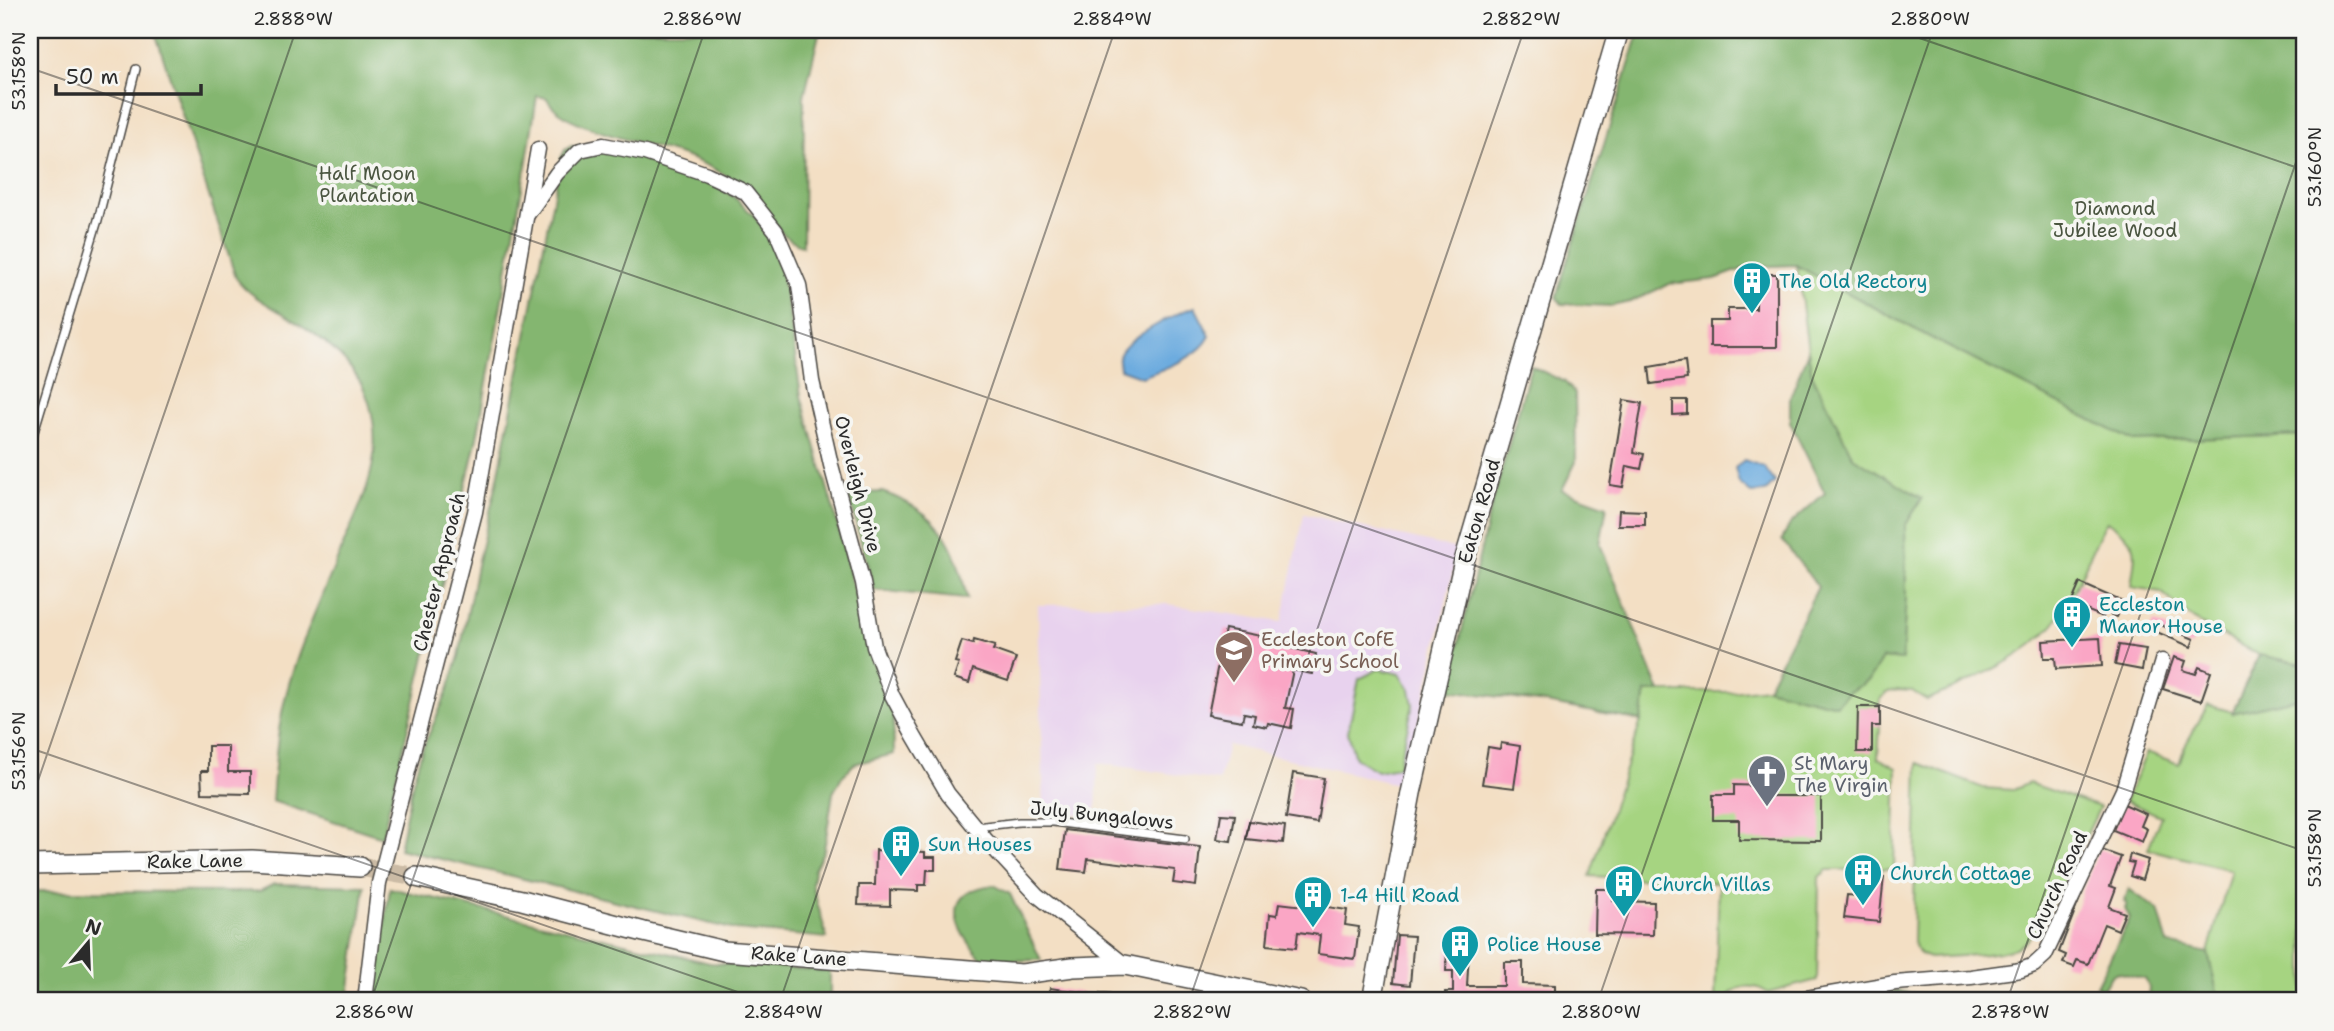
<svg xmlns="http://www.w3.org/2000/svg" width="2334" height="1031" font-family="'Shantell Sans',sans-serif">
<rect width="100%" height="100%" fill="#f6f6f2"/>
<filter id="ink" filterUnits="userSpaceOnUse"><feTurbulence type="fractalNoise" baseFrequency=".0143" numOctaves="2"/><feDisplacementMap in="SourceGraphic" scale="14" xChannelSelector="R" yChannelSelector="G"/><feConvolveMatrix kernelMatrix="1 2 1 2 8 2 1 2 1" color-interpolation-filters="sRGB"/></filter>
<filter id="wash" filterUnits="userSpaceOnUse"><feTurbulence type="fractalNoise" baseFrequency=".00686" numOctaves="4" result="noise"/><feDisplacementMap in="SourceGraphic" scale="28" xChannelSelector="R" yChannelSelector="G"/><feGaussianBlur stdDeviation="1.57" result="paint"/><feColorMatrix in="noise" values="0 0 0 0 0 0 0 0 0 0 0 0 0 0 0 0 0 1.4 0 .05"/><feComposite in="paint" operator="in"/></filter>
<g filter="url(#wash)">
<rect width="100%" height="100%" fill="#f3dfc4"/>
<path fill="#e8d2ee" d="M1304,514L1458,549L1421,713L1401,785L1228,745L1219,781L1098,763L1096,815L1044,812L1038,605L1167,604L1282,622Z"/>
<g fill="#a6d481" stroke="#688056" stroke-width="2">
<path d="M1797,265L1935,340L2133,441L2304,435V1001H2219L2208,953L2231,870L2148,849L2161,816L2125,801L2147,752L2179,764L2185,746L2208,705L2233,712L2259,655L2194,620L2161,592L2131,587C2136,545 2142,547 2107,521C2089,552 2079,589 2058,618C2030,658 1971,680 1927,700L1912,691L1898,690L1888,692L1881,698L1878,707L1880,726L1878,758L1897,768L1894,869L1827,870L1819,877L1817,980L1768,993C1754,983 1733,984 1726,1001H1715L1719,883L1590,876L1641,721L1646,692H1731L1767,688L1836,705L1849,692L1869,680L1882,658L1902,660L1906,597L1905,526L1922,498L1853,458L1811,374Z"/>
<path d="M1379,669L1400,674L1410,689L1413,705L1398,767L1377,771L1355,758L1348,732L1359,679Z"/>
<path d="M1918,763L1983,788L2013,790L2029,783L2100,807C2085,837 2044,930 2020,946C2003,956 1951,956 1930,958C1919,955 1915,951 1913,940Z"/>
</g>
<g fill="#84b66f" stroke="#58704d" stroke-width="2">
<path d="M158,30H820L804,96L803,246C775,234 777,222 759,202C739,181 714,167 687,157C657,146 558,128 547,98L537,96L527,160L477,438L382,837L272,801C275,766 277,729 286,695C300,641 326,588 347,536C358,511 371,483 374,455C376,430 373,406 361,383C343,352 312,331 282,313C265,303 248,294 236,278L156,35Z"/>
<path d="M1640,30H2304V435L2133,441L1935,340L1796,265L1748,267L1715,279L1669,284L1630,302L1612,306L1562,304L1556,297Z"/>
<path d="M571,146L625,153L709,180L734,197L753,215L768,234L777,250L789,313L801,396L834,511L871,658L893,707L894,754L854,764L841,778L833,793L824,850L814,870L812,884L827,938L736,930L399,849L413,781L422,750L447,693L459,656L478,560L497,483L561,158L565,150Z"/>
<path d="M1808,351L1812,374L1853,457L1922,498L1905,526L1906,597L1902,660L1882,658L1869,680L1849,692L1836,705L1767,688L1818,587L1782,540L1790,524L1825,493L1790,422V398Z"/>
<path d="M1531,366L1565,382L1575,394L1576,462L1562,490L1607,506L1600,544L1660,692H1646L1641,721L1546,703L1448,690L1488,519Z"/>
<path d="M882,492C940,512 955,541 967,599L874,590L849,497L862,493Z"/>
<path d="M2260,655L2304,664V692L2295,699L2232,713Z"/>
<path d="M274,884L365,886L348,1001H30V891L229,892L260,891Z"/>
<path d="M994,885L1010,894L1041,960L984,961C957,932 936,892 994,885Z"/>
<path d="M390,888L710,963L830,971V1001H373Z"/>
<path d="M2129,889L2158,910L2168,944L2208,953L2219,1001H2148L2149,986L2145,979L2117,972L2111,976L2103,989L2096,986L2130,918L2125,909L2127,903L2124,902Z"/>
<path d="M1897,991L1961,1001H1837Z"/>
</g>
<g fill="#6dacdf" stroke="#4c6c85" stroke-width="2">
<path d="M1195,307L1210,336C1199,358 1165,368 1142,377L1120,369C1120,365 1118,361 1119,357C1122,340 1178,312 1195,307Z"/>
<path d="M1744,460L1764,467L1775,482L1765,492L1751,493L1739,483L1735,468Z"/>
</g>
<g id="blocks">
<g fill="#faa6c5">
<path d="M1756,274H1777V347H1710V321H1728V309H1756Z"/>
<path d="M1685,361L1687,379L1651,384L1649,367Z"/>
<path d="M1624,400L1642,403L1634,452L1644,454L1641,469L1627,466L1623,487L1610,485Z"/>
<path d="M1673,400H1687V414L1673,415Z"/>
<path d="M1619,510L1645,511V525H1618Z"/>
<path d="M2080,583L2123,602L2116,617L2105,612L2103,617L2071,604Z"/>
<path d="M2154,622L2194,639L2191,647L2150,629Z"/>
<path d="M1225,629L1292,642L1291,648L1316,654L1312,674L1293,670L1285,708L1294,709L1291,728L1268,723L1267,727L1253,724L1255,715L1244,713L1242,721L1208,715Z"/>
<path d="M2100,638L2102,666L2056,669L2055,658H2044L2043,641Z"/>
<path d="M974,640L995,646L993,650L1016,658L1008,681L973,669L969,683L954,678L959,663L955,662L962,641L973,644Z"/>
<path d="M2119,645L2146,649L2142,670L2115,665Z"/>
<path d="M2174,657L2186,661L2183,670L2196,674L2199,667L2211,672L2201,701L2163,689Z"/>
<path d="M1858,707H1880V726H1872V752H1857Z"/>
<path d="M1501,743L1520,746L1514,788L1482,784L1488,747L1500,749Z"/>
<path d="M208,746H228V772H250V794L202,793L201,771H208Z"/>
<path d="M1293,773L1324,778L1317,823L1286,818Z"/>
<path d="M1734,785L1761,786L1760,796H1821V841L1739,840V820H1713V795H1734Z"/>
<path d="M2124,804L2146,814L2141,826L2147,829L2142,842L2113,830Z"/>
<path d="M1221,814L1235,815L1231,841L1217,839Z"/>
<path d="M1249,821L1285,826L1283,843L1246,839Z"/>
<path d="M1065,830L1200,847L1196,886L1173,883L1175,870L1088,859L1086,872L1060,869Z"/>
<path d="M2099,849L2121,857L2110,886L2116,888L2109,907L2125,913L2118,930L2104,924L2088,964L2077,960L2074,967L2063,963L2066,955L2059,952Z"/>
<path d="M876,850L925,852V857H935V870H927L926,885H918V891L890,890V906L858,905L859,885H875Z"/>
<path d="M2130,854L2148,860L2142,880L2130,876L2134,863L2128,862Z"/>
<path d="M1853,874L1884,877L1879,922L1844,918L1847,895L1858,896L1860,885L1852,884Z"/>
<path d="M1596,889H1614L1613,901L1654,902L1653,935L1595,934Z"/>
<path d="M1313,895L1328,897L1327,907L1347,910L1345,925L1359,927L1355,959L1318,954L1320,935L1298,932L1296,948L1267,945L1270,914L1277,915L1279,903L1312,907Z"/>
<path d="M1397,935L1414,936L1410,985L1393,983Z"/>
<path d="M1447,950L1469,951L1467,986H1504V962H1523V984L1555,985V1001H1445V992H1453V971H1446Z"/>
<path d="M1050,988L1091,994L1089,1001H1048Z"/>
<path d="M1100,993L1142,1000L1141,1001H1099Z"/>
</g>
</g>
</g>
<g filter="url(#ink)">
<use href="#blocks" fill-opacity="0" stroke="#494642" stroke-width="2"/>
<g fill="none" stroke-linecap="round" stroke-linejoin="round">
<path stroke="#cbbba5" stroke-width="19" stroke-dasharray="19 10" stroke-linecap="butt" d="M360,867L416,877"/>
<defs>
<g id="service">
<path d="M30,445L98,220L136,69"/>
<path d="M976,827L1019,822H1053L1185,839"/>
</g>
<g id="minor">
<path d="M527,215L557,173L580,150L603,145L645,153L707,174L745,192L776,231L799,285L812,381L831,465L863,583L874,647L892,695L914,736L948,794L985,839L1037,895L1125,965"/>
<path d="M365,1001L379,883L475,512L538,149"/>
<path d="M1789,1001L1895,983L1971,977L2021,970L2034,965L2045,955L2123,790L2162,661"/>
</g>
<g id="tertiary">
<path d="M30,865L252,860L360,867"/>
<path d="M416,877L522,900L644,932L724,951L1022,974L1073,967L1125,965L1301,1001"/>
<path d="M1372,1001L1411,793L1463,565L1619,30"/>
</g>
</defs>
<use href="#service" stroke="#494642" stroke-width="10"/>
<use href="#minor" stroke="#494642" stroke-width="17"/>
<use href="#tertiary" stroke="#494642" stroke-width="22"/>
<use href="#service" stroke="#fff" stroke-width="7"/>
<use href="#minor" stroke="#fff" stroke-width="14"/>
<use href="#tertiary" stroke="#fff" stroke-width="19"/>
</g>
</g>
<path fill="none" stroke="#2b2b2b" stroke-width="2" stroke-opacity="0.45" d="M1896,30L2304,170M30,68L2304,851M30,748L764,1001M30,804L296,30M371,1001L705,30M780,1001L1115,30M1189,1001L1524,30M1598,1001L1933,30M2007,1001L2304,139"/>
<defs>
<symbol id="building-pin" viewBox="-11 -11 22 30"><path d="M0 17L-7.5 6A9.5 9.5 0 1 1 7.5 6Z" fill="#0f9aa8" stroke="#f6f6f2"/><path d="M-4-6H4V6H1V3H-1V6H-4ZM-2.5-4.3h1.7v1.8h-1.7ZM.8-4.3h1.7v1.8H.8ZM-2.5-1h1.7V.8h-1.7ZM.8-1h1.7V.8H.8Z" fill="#fff"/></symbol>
<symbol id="school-pin" viewBox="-11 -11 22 30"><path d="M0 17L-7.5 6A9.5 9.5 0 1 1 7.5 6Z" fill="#8d6e63" stroke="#f6f6f2"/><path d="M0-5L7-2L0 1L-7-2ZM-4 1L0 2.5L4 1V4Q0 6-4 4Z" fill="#fff"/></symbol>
<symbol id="church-pin" viewBox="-11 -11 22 30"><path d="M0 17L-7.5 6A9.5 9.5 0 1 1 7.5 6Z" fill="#6b7280" stroke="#f6f6f2"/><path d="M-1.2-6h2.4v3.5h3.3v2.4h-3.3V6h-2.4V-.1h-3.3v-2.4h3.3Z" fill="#fff"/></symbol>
</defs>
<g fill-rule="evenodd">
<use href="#building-pin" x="1730" y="259" width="44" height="60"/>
<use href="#building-pin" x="2050" y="593" width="44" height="60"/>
<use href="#school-pin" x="1212" y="628" width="44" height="60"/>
<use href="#church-pin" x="1745" y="752" width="44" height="60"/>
<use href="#building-pin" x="879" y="822" width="44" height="60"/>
<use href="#building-pin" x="1841" y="851" width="44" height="60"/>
<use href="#building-pin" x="1602" y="862" width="44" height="60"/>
<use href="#building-pin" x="1291" y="873" width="44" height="60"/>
<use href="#building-pin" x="1438" y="922" width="44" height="60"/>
</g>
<g text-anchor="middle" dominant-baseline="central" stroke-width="7" stroke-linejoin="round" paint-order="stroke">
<g font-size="19" fill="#4a5540" stroke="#f6f6f2">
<text x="367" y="173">Half Moon<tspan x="367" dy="22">Plantation</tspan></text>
<text x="2115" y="208">Diamond<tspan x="2115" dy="22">Jubilee Wood</tspan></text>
</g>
<g font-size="19" fill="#0d838f" stroke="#f6f6f2" text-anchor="start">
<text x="1779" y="281">The Old Rectory</text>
<text x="2099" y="604">Eccleston<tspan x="2099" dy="22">Manor House</tspan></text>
<text x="928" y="844">Sun Houses</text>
<text x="1890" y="873">Church Cottage</text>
<text x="1651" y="884">Church Villas</text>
<text x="1340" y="895">1-4 Hill Road</text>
<text x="1487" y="944">Police House</text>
</g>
<g font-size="19" fill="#2b2b2b" stroke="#f6f6f2">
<text transform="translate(858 484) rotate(76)">Overleigh Drive</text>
<text transform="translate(1479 511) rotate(-74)">Eaton Road</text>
<text transform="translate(439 572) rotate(-76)">Chester Approach</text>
<text transform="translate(1102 815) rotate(6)">July Bungalows</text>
<text transform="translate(195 861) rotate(-1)">Rake Lane</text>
<text transform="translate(2057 885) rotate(-65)">Church Road</text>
<text transform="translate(799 956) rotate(4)">Rake Lane</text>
</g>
<g font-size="19" fill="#785e54" stroke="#f6f6f2" text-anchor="start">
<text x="1261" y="639">Eccleston CofE<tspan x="1261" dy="22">Primary School</tspan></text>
</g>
<g font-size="19" fill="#5b616d" stroke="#f6f6f2" text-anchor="start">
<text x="1794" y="763">St Mary<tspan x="1794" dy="22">The Virgin</tspan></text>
</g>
</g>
<rect width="2334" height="1031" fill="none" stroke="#f6f6f2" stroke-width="77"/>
<g transform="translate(88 943) rotate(19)" stroke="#f6f6f2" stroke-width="5" paint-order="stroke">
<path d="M0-5L12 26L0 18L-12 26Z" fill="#2b2b2b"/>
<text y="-10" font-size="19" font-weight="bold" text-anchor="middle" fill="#2b2b2b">N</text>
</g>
<path d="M56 84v10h145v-10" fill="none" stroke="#2b2b2b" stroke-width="3.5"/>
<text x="66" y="84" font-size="21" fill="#2b2b2b" stroke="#f6f6f2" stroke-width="5" paint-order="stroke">50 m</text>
<rect x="38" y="38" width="2258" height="954" fill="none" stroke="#2b2b2b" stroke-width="2.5"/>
<g font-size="18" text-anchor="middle" fill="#2b2b2b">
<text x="293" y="25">2.888°W</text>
<text x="702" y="25">2.886°W</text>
<text x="1112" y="25">2.884°W</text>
<text x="1521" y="25">2.882°W</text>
<text x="1930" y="25">2.880°W</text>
<text transform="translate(19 71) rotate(-90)" y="6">53.158°N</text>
<text transform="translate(2315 167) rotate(-90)" y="6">53.160°N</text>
<text transform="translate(19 751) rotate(-90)" y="6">53.156°N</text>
<text transform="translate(2315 848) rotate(-90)" y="6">53.158°N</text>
<text x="374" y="1018">2.886°W</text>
<text x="783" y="1018">2.884°W</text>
<text x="1192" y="1018">2.882°W</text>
<text x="1601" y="1018">2.880°W</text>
<text x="2010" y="1018">2.878°W</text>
</g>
</svg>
